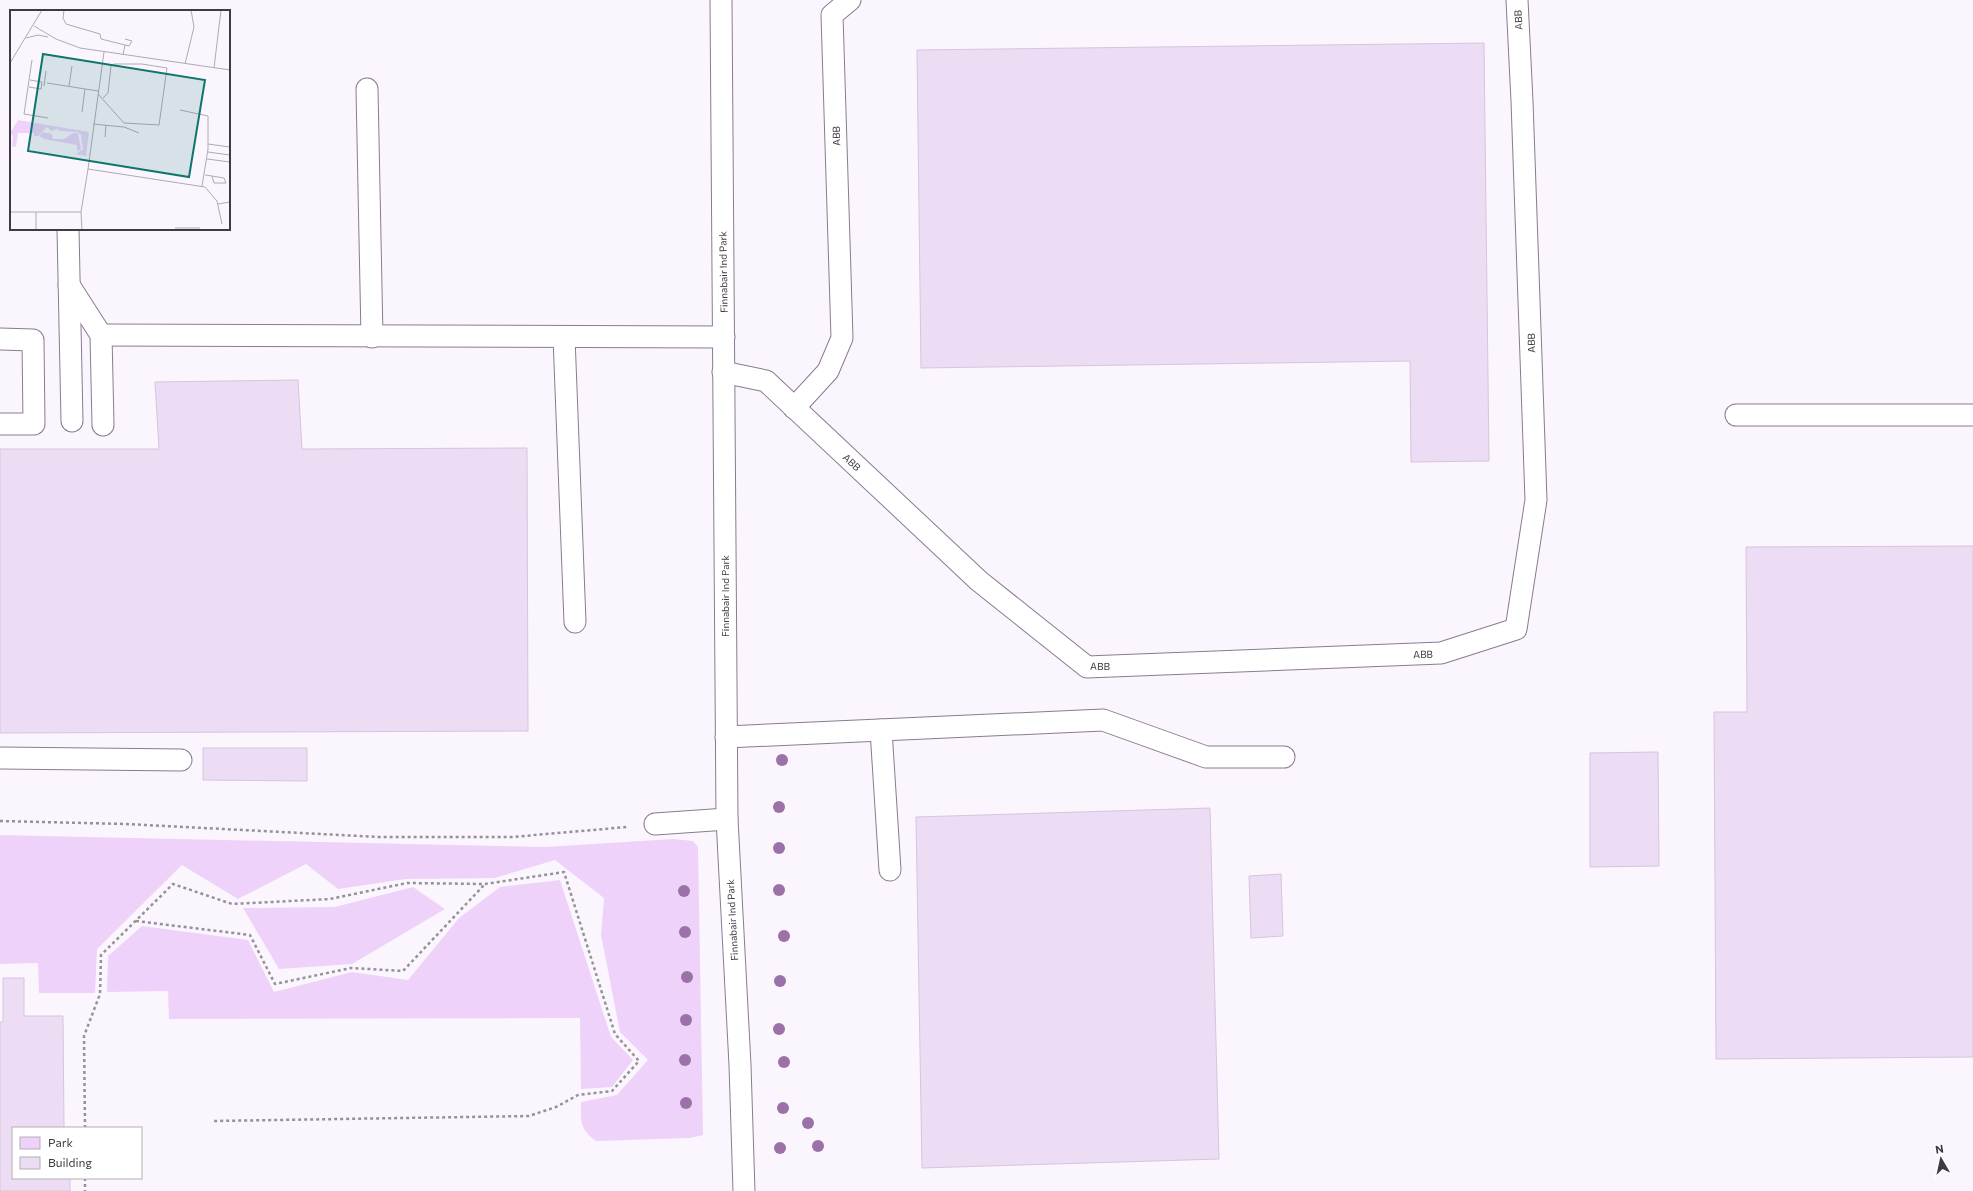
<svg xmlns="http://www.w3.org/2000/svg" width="1973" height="1191" font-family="Commissioner,sans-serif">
<rect width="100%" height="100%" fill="#fbf5fe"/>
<g fill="#eed2fa">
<path d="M0,835L546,847L673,839L693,841L698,847L703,1135L690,1138L596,1141C579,1128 581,1122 581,1102L617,1095L648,1060L620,1032L601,935L604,898L555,860L495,878L406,879L338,889L306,864L238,899L182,865L97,949L95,993H39L38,963L0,964Z"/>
<path d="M560,880L611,1037L633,1060L612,1087L581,1089L580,1018L169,1019L168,991L107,992L108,956L142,926L248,940L274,992L352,972L408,980L459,918L500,887Z"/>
<path d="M413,887L445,909L352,964L279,969L243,908L335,907Z"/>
</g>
<g fill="#ecdcf4" stroke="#d5c5dc">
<path d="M1484,43L1489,461L1411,462L1410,361L921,368L917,50Z"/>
<path d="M298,380L302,449L527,448L528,731L0,733V449H159L155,382Z"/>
<path d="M1973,546V1057L1716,1059L1714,712H1747L1746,547Z"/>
<path d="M203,748H307V781L203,780Z"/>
<path d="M1658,752L1659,866L1590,867V753Z"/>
<path d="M1210,808L1219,1159L922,1168L916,817Z"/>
<path d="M1281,874L1283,936L1251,938L1249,876Z"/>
<path d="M3,978H24V1016H63L64,1128H13V1178H70V1191H0V1022H3Z"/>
</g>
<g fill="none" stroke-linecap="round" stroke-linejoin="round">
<defs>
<g id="service">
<path d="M721,0L727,819L740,1065L744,1191"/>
<path d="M367,89L372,337"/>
<path d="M68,229L72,421"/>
<path d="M69,285L101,335L103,425"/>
<path d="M101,335L724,337"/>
<path d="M564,337L575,622"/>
<path d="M0,339L33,340L34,424H0"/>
<path d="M723,372L766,381L979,581L1087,667L1441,653L1516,629L1536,500L1522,101L1517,0"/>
<path d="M794,408L828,371L842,338L832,15L850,0"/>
<path d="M1736,415H1973"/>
<path d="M881,730L890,870"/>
<path d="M726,737L1103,720L1206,757H1284"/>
<path d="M0,758L181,760"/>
<path d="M655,824L727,819"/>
</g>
</defs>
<use href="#service" stroke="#8a7b90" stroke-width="23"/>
<g stroke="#969099" stroke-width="2.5" stroke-dasharray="3 3" stroke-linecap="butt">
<path d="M0,821L126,824L379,837H512L627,827"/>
<path d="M136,921L250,935L275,984L351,968L403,971L485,884"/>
<path d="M85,1128L84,1036L100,994L101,955L173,884L232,904L330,899L407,883L485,884L564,872L615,1034L639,1061L612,1091L578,1095L556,1107L529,1116L214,1121"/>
<path d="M85,1178V1191"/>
</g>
<use href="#service" stroke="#fff" stroke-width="21"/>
</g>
<g fill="#9a72a7">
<circle cx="782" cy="760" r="6"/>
<circle cx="779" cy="807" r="6"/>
<circle cx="779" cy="848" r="6"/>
<circle cx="779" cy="890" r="6"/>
<circle cx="684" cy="891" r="6"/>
<circle cx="685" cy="932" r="6"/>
<circle cx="784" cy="936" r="6"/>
<circle cx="687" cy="977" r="6"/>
<circle cx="780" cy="981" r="6"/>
<circle cx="686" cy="1020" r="6"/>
<circle cx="779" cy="1029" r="6"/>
<circle cx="685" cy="1060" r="6"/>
<circle cx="784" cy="1062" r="6"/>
<circle cx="686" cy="1103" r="6"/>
<circle cx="783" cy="1108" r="6"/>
<circle cx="808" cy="1123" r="6"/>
<circle cx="818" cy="1146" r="6"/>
<circle cx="780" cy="1148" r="6"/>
</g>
<g text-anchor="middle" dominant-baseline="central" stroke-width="3" stroke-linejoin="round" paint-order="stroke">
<g font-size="10" fill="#403a43" stroke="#fff">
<text transform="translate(1518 20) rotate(-93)">ABB</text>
<text transform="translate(836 136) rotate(-92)">ABB</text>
<text transform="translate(723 272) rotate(-91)">Finnabair Ind Park</text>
<text transform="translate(1531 343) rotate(-92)">ABB</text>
<text transform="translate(852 462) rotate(43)">ABB</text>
<text transform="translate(725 596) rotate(-90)">Finnabair Ind Park</text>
<text transform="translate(1423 654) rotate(-2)">ABB</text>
<text transform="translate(1100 666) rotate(1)">ABB</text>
<text transform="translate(732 920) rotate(-93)">Finnabair Ind Park</text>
</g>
</g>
<g transform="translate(10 10)">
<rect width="220" height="220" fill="#fbf5fe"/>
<path d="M8,110L79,122L76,146L66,144L73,139L71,125L68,122L50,121L47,119L41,121L37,117L28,126H24V123H8L6,137L2,136L3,126L0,123ZM33,122L42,124L43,129H54L63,123H68L71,139L67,141V135L34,129L29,126Z" fill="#eed2fa"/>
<path fill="none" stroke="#b0aab3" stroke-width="1" d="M54,0L53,8L56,14L90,24L91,29L115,35L113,45M24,16L46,29L70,38L220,60M16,28L28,25L38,27M115,29L122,31L119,36L115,35M94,42L78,159L195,177L207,191L212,214M22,50L14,104L38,108M0,53L32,0M175,54L184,17L181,0M204,58L211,0M37,73L88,81M34,76L36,61M59,76L62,56M19,77L31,79L32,72L20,70M88,84L114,113L149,115L157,58L132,54H104L101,56L98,83L93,88M170,100L198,106V139L192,176M72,102L75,79M83,114L114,117L129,123M95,127L96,115M198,134L220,137M198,142L220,145M197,149L220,152M195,165L202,166L214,168L216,173H204L202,166M208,194L220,192M0,202H71M26,202V220M165,218H190M72,220L71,202L78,159M143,220H165"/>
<path fill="#0f766e" fill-opacity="0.15" stroke="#0f766e" stroke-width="2" d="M33,44L195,70L179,167L18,141Z"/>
<rect width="220" height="220" fill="none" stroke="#403a43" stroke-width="2"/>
</g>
<rect x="12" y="1127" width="130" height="52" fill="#ffffff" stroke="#b3b0b4"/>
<rect x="20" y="1137" width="20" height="12" fill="#eed2fa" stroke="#b3b0b4"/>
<text x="48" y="1147" font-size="12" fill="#403a43">Park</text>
<rect x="20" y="1157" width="20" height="12" fill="#ecdcf4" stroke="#b3b0b4"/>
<text x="48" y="1167" font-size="12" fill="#403a43">Building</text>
<g transform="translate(1941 1159) rotate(351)" stroke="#ffffff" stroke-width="3" paint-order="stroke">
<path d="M0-3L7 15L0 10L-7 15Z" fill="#403a43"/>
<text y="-6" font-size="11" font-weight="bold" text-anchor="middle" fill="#403a43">N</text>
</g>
</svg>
